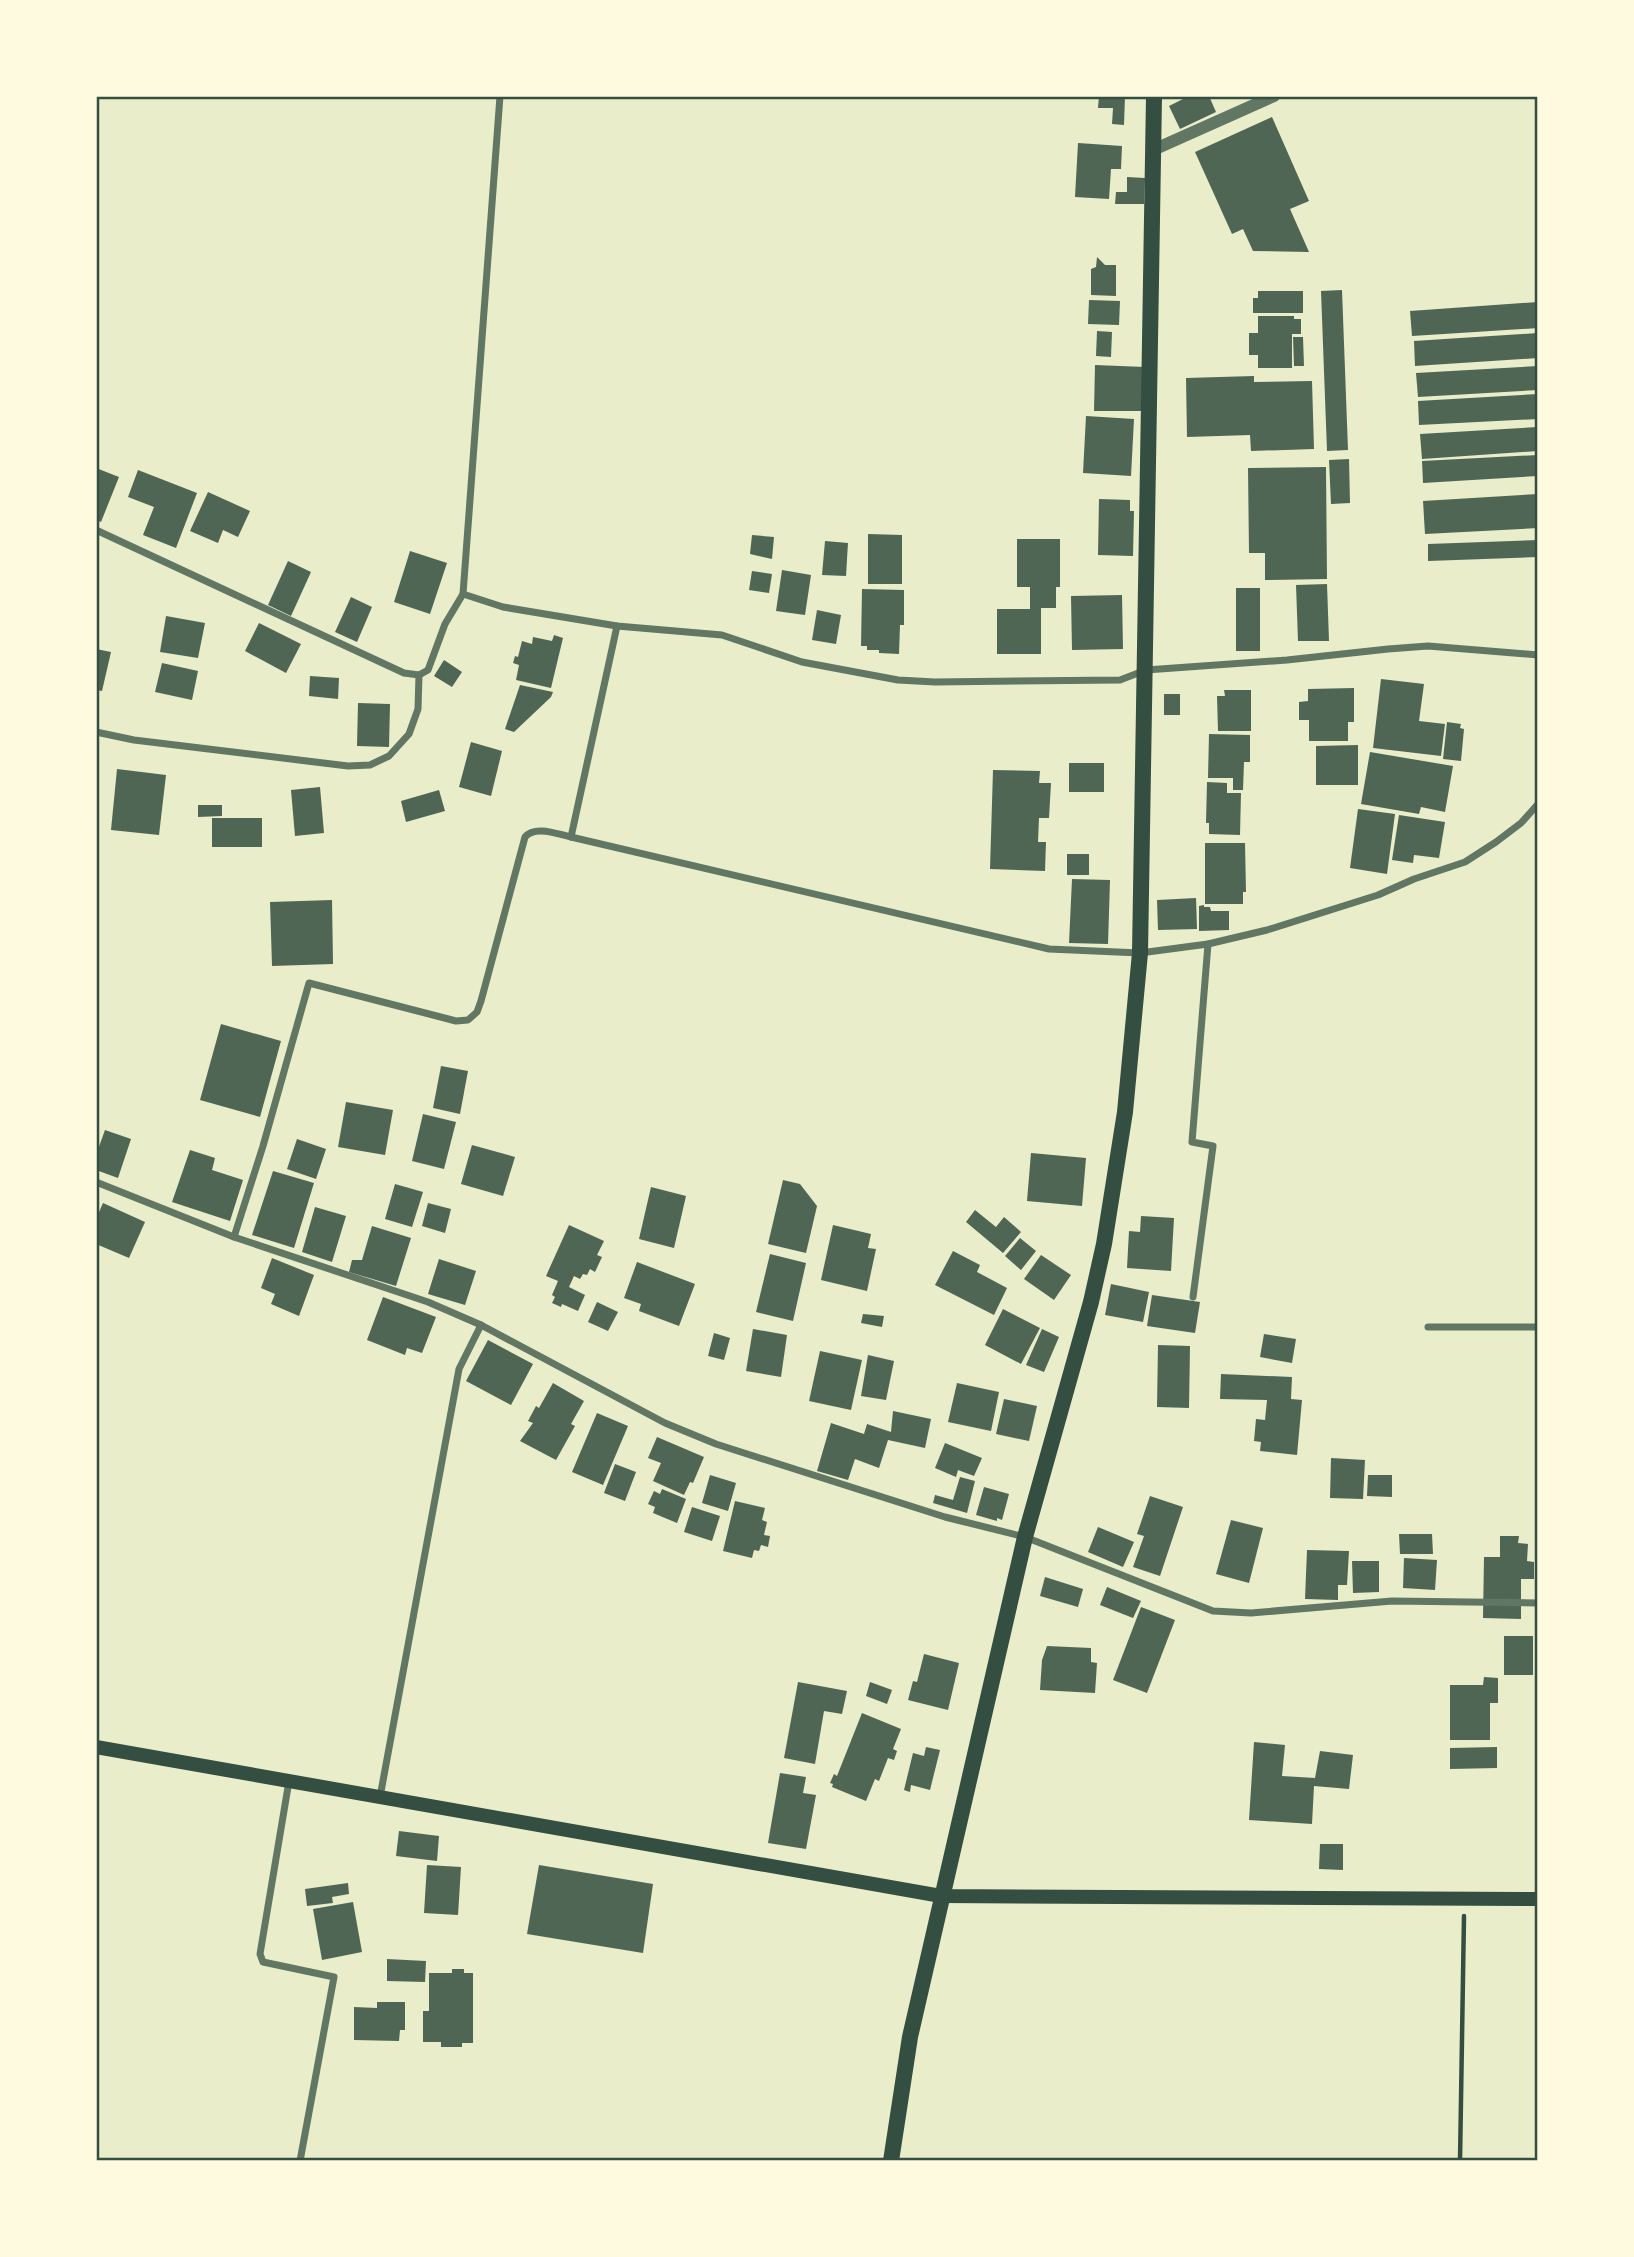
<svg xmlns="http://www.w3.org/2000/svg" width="1634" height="2257" font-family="Arial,sans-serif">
<rect width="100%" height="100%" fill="#e9edc9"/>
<g fill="#4f6655">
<path d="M1099,96H1125L1124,125L1112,124L1113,108H1098Z"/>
<path d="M1189,96H1209L1216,112L1180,129L1169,106Z"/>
<path d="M1272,117L1309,201L1290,209L1309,252L1253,251L1243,229L1232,234L1195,152Z"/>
<path d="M1078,143L1122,146L1121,169H1111L1109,199L1075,197Z"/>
<path d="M1127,177L1145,178L1144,204H1115L1116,192H1127Z"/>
<path d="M1097,257L1105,265H1116V296L1091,295V269L1096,267Z"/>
<path d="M1342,290L1348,450L1327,451L1321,291Z"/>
<path d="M1258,291H1303V313H1253V298H1258Z"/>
<path d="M1089,300L1120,301L1119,325L1088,324Z"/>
<path d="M1538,302V328L1412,336L1410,311Z"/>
<path d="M1258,316H1294V319H1301V334H1292V368H1258V355H1249V333H1258Z"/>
<path d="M1097,331L1112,332L1111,357L1096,356Z"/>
<path d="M1538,333V358L1415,366L1414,341Z"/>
<path d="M1293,337H1303L1304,366H1294Z"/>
<path d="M1095,365L1145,367L1143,411H1094Z"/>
<path d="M1538,366V390L1418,397L1416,373Z"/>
<path d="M1254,376V382L1312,381L1314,449L1251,451L1250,435L1187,437L1186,378Z"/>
<path d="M1538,394V419L1419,425L1418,401Z"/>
<path d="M1086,416L1134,419L1131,476L1083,473Z"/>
<path d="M1538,427V451L1422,459L1420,434Z"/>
<path d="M1538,455V476L1423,483L1422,461Z"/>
<path d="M1349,459L1350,503L1331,504L1329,460Z"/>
<path d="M1326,467L1327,579L1265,580V553H1249L1248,468Z"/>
<path d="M96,468L119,477L101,522L96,520Z"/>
<path d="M138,470L197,493L176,548L143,535L154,507L128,497Z"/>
<path d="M208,492L250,511L238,537L223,530L218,543L190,531Z"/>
<path d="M1538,494V528L1425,534L1423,501Z"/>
<path d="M1099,499L1130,500V511H1134L1133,556L1098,555Z"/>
<path d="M868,534L902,535V584H868Z"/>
<path d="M752,535L774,537L772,559L750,554Z"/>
<path d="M1017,539H1060V587H1056V608H1041V654H997V609H1030V587H1017Z"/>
<path d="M1538,540V557L1428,561V544Z"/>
<path d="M825,541L848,543L846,576L822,575Z"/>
<path d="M410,551L447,563L430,614L394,602Z"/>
<path d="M288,561L311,572L291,616L268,605Z"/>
<path d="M782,570L811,575L805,615L776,611Z"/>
<path d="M752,571L772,574L769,593L749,590Z"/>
<path d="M1327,584L1329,641H1298L1296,585Z"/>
<rect x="1236" y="588" width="24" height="63"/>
<path d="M862,589L904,590V625H900L899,654L879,653V650H867V646H861Z"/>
<path d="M1122,595L1123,649L1072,650L1071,596Z"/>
<path d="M351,597L372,607L357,642L335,632Z"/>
<path d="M817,610L841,615L836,644L812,640Z"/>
<path d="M166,616L205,623L198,658L160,652Z"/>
<path d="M259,623L301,644L286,673L245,651Z"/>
<path d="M554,635L563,638L551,688L516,680L519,665L513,663L515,656L518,657L522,641L532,644L533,637L552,641Z"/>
<path d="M96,649L111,652L102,691L96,690Z"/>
<path d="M444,660L462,672L452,687L434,676Z"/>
<path d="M162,663L198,671L192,700L155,692Z"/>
<path d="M310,676L339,678L338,699L309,696Z"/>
<path d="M1381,679L1424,684L1419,721L1445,724L1441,756L1373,748Z"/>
<path d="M520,685L553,692L551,697L514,732L505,729Z"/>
<path d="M1354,688V722H1348V741H1309V720H1299V702L1308,701V689Z"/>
<path d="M1224,690H1251V731H1218L1217,696H1225Z"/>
<rect x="1164" y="694" width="16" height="21"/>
<path d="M358,703L390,704L389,747L357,746Z"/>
<path d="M1447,722L1461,724L1460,728L1464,729L1461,761L1443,759Z"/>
<path d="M1209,734L1250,735V762H1244L1243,790H1233V778H1208Z"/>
<path d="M471,742L502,751L491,796L459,787Z"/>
<path d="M1358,745V785H1316V746Z"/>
<path d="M1370,752L1453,766L1445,812L1421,807L1419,814L1361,804Z"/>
<rect x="1069" y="763" width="35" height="29"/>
<path d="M117,769L166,775L159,835L111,830Z"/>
<path d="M993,770L1040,771L1039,783H1051L1049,818H1039L1038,842H1046L1045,871L990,869Z"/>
<path d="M1207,782L1227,783V793H1241L1240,835L1209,834V823H1206Z"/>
<path d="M320,787L324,833L295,836L291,790Z"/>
<path d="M439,790L445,811L406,822L401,801Z"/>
<path d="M198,805H222V816L198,817Z"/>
<path d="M1358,809L1395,814L1387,874L1350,868Z"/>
<path d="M1399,815L1445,822L1439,858L1414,855L1413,863L1392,860Z"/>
<rect x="212" y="818" width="50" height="29"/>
<path d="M1205,843H1245L1246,892H1243V904H1205Z"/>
<rect x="1067" y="854" width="22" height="21"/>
<path d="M1072,879L1110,880L1108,944L1069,943Z"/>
<path d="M1196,898L1197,929L1158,930L1157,900Z"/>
<path d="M332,900L333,964L272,966L270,902Z"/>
<path d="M1204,905V907H1210L1211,911H1229V930L1199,931V906Z"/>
<path d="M221,1024L281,1041L260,1117L200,1100Z"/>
<path d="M441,1066L468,1071L460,1114L433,1108Z"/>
<path d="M346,1102L393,1110L385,1155L338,1147Z"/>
<path d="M423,1114L456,1122L444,1169L412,1161Z"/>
<path d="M105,1130L131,1139L118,1178L96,1170V1155Z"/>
<path d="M297,1139L326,1149L316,1179L287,1169Z"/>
<path d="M472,1145L515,1157L503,1196L461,1184Z"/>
<path d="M190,1150L215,1158L212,1170L243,1180L230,1221L172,1202Z"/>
<path d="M1031,1153L1086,1158L1082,1206L1027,1201Z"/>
<path d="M273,1171L314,1183L294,1248L252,1235Z"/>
<path d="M783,1180L800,1184L817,1206L806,1253L768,1244Z"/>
<path d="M395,1184L423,1192L412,1227L385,1219Z"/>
<path d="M651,1187L686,1196L674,1248L639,1239Z"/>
<path d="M103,1203L145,1222L129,1258L96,1244V1219Z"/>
<path d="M428,1203L451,1209L445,1233L422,1226Z"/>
<path d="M315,1207L346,1216L332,1262L302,1252Z"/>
<path d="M975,1210L996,1227L1004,1217L1021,1232L1003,1253L966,1222Z"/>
<path d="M1141,1216L1174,1218L1171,1271L1127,1268L1129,1231L1140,1232Z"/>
<path d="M569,1225L604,1241L597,1255L602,1257L595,1272L590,1269L587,1275L583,1274L580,1279L574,1276L569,1287L585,1295L578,1311L562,1304L561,1307L552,1303L555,1297L552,1295L558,1281L546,1276Z"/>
<path d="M833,1225L871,1234L868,1248L876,1249L867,1291L821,1280Z"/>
<path d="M372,1226L411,1238L396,1286L349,1272L352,1260H362Z"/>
<path d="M1020,1238L1036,1251L1021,1270L1005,1256Z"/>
<path d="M953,1251L980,1265L977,1272L1007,1288L994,1315L935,1285Z"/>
<path d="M770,1254L806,1263L793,1321L756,1312Z"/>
<path d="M1041,1255L1071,1275L1054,1300L1024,1279Z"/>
<path d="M272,1258L314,1275L299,1316L271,1304L275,1294L261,1288Z"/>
<path d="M439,1259L476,1271L465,1305L428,1294Z"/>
<path d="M637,1262L695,1284L679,1326L639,1311L641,1304L624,1298Z"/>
<path d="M1111,1284L1149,1292L1143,1322L1105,1315Z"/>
<path d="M1152,1295L1200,1302L1195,1333L1147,1326Z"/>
<path d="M383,1297L436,1317L422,1353L407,1348L405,1355L367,1340Z"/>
<path d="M597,1302L618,1312L608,1331L588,1322Z"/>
<path d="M1003,1309L1040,1328L1021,1364L985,1345Z"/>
<path d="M863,1314L884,1316L882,1327L861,1323Z"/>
<path d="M753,1329L787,1335L781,1377L746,1371Z"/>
<path d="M1042,1329L1059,1337L1044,1372L1026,1365Z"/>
<path d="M714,1333L730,1338L724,1360L708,1356Z"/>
<path d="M1264,1334L1296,1339L1292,1363L1260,1357Z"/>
<path d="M488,1340L533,1364L511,1405L466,1381Z"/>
<path d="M1158,1345L1190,1346L1189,1408L1157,1407Z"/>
<path d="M820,1351L862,1360L851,1410L809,1401Z"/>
<path d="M868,1355L894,1361L886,1400L861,1396Z"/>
<path d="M1221,1374L1292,1377L1291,1399L1302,1400L1297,1455L1260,1451L1261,1442L1254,1441L1256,1419L1265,1420L1267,1400L1220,1399Z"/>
<path d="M553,1383L584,1401L571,1424L575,1426L556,1460L520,1441L533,1423L528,1421L536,1406L539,1408Z"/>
<path d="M957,1383L999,1392L991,1431L948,1422Z"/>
<path d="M1004,1399L1037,1406L1029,1441L996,1434Z"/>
<path d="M893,1411L931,1419L925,1448L888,1440L879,1468L855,1459L848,1480L817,1471L831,1423L864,1434L867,1424L891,1432Z"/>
<path d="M597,1413L628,1426L603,1485L572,1472Z"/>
<path d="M657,1437L704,1457L693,1483L690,1482L684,1495L653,1481L661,1463L648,1458Z"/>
<path d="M945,1443L982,1458L974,1476L958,1470L956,1477L935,1468Z"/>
<path d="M1331,1458L1365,1460L1363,1499L1330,1498Z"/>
<path d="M615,1464L636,1472L625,1501L604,1493Z"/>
<path d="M710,1475L736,1483L728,1511L702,1503Z"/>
<path d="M1368,1475H1392V1497L1367,1496Z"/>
<path d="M960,1477L975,1481L967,1513L933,1503L935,1495L953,1500Z"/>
<path d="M984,1487L1009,1494L1002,1520L997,1518V1521L976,1515Z"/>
<path d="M662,1489L686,1499L677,1523L653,1513L655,1507L648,1504L654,1491L660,1494Z"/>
<path d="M1150,1496L1183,1507L1160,1576L1133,1567L1144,1536L1137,1534Z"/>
<path d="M735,1501L765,1508L762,1520L767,1522L764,1535L770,1536L768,1547L761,1545L759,1551L754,1550L752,1558L723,1551Z"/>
<path d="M692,1507L720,1516L712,1541L684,1532Z"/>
<path d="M1231,1520L1263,1528L1249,1583L1216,1574Z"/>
<path d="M1098,1527L1134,1542L1123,1567L1088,1552Z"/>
<path d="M1399,1534H1432L1433,1554H1400Z"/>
<path d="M1500,1536H1519L1518,1543L1528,1544L1527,1561L1534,1562V1579H1521V1619L1483,1618L1484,1557H1500Z"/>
<path d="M1307,1550L1349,1551L1347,1585H1338V1600L1305,1599Z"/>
<path d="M1404,1558L1437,1560L1435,1590L1403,1588Z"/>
<path d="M1352,1561H1379V1592L1353,1593Z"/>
<path d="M1045,1577L1083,1589L1078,1607L1040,1596Z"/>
<path d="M1107,1587L1141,1601L1133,1618L1100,1605Z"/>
<path d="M1141,1607L1175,1620L1147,1693L1113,1680Z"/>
<rect x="1504" y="1636" width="29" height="39"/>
<path d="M1047,1646L1091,1648V1662L1097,1663L1095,1693L1040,1690L1042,1660Z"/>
<path d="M924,1654L959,1663L948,1710L908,1700L913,1681L917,1682Z"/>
<path d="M1484,1677L1498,1678V1703H1490V1740H1450V1685H1483Z"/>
<path d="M798,1682L847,1691L842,1714L824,1711L815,1764L784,1758Z"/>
<path d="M870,1682L892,1690L887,1704L866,1696Z"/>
<path d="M862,1713L901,1729L893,1749L897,1751L894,1760L888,1758L879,1781L875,1779L866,1801L832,1787L833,1784L830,1783L834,1774L837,1776Z"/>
<path d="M1254,1742L1285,1745L1282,1776L1315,1778L1320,1751L1353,1755L1349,1789L1314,1786L1312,1824L1249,1820Z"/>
<path d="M926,1747L940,1750L930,1790L911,1785L910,1792L904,1790L913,1753L924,1756Z"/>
<path d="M1497,1747V1768L1450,1769V1748Z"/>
<path d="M780,1773L806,1777L803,1793L816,1795L806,1849L768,1843Z"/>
<path d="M399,1831L439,1836L437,1861L396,1856Z"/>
<path d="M1320,1844H1343V1870L1319,1869Z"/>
<path d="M427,1865L461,1867L458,1915L424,1913Z"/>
<path d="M539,1865L653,1884L643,1953L527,1934Z"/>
<path d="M348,1883L349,1894L332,1897L333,1903L307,1906L305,1889Z"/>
<path d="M353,1902L362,1952L322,1960L313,1909Z"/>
<path d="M387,1959L426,1961L425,1982L387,1981Z"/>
<path d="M452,1969H464V1973H473V2043H462V2047H441V2042H423V2011H429V1973H452Z"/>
<path d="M377,2002H405V2030H400L399,2041L354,2040V2007L377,2008Z"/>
</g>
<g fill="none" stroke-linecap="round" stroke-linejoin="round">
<path stroke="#344e41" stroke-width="4.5" d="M1460,2161L1464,1916"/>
<g stroke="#617663" stroke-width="7">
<path d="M96,530L404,673L419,675L428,670L445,624L463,594L500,96"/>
<path d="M463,594L503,607L617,626L722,635L802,662L898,680L935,682L1120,680L1146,670L1287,660L1388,649L1428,646L1538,655"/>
<path d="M96,732L134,740L348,766L370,765L389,756L409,734L418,709L419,675"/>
<path d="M571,837L617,626"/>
<path d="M96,1182L234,1237L428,1302L481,1325L665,1423L716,1444L945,1517L1025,1537L1213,1611L1251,1613L1392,1601L1538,1603"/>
<path d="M234,1237L263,1146L309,983L456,1021L468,1020L477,1012L481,1001L525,837C535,825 557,834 571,837L1049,949L1140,953L1208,944L1267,930L1378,895L1414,879L1465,862L1496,842L1521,823L1538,804"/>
<path d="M1193,1297L1213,1146L1192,1142L1208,944"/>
<path d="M1428,1327H1538"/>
<path d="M289,1781L260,1954L263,1962L334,1977L300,2161"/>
<path d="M380,1797L459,1369L481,1325"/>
</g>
<path stroke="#617663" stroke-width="12" d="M1153,150L1274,96"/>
<path stroke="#344e41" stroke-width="14" d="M96,1747L941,1896L1538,1899"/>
<path stroke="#344e41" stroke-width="16" d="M891,2161L910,2037L1025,1537L1091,1302L1104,1244L1125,1112L1140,953L1154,96"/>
</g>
<rect width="1634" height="2257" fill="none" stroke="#fefae0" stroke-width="196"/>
<rect x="98" y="98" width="1438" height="2061" fill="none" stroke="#344e41" stroke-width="2.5"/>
</svg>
